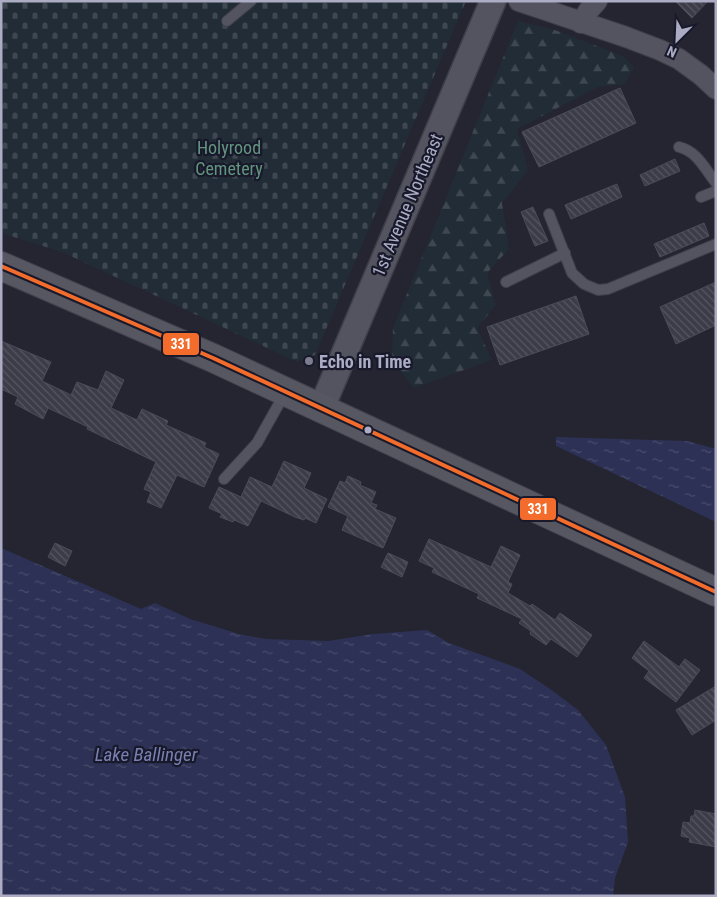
<svg xmlns="http://www.w3.org/2000/svg" width="717" height="897" font-family="'Roboto Condensed',sans-serif">
<defs>
<pattern id="forest-firs" width="22" height="20" patternUnits="userSpaceOnUse" patternTransform="scale(1.25)"><rect width="22" height="20" fill="#212c36"/><path d="M5 1l3.5 6h-7zM16 11l3.5 6h-7z" fill="#3f4851"/></pattern>
<pattern id="cemetery-stones" width="16" height="16" patternUnits="userSpaceOnUse" patternTransform="scale(1.25)"><rect width="16" height="16" fill="#212c36"/><path d="M2 7V4a2 2 0 0 1 4 0v3zM10 15v-3a2 2 0 0 1 4 0v3z" fill="#3f4851"/></pattern>
<pattern id="water-ripples" width="26" height="14" patternUnits="userSpaceOnUse" patternTransform="scale(1.25)"><rect width="26" height="14" fill="#2d3155"/><path d="M2 4q2-2 4 0t4 0M15 11q2-2 4 0t4 0" fill="none" stroke="#494c6c"/></pattern>
<pattern id="building-back-hatch" width="6" height="6" patternUnits="userSpaceOnUse" patternTransform="scale(1.25)"><rect width="6" height="6" fill="#3b3c47"/><path d="M-1 5l2 2M0 0l6 6M5-1l2 2" fill="none" stroke="#555660"/></pattern>
</defs>
<rect width="100%" height="100%" fill="#242531"/>
<path fill="url(#forest-firs)" d="M518,21L552,29L623,56L634,67L625,84L598,87L517,129L528,171L502,203L509,249L487,273L496,305L477,328L492,360L414,388L392,360L393,328Z"/>
<path fill="url(#cemetery-stones)" d="M1,1H466L315,355L297,362L62,252L1,233Z"/>
<g fill="url(#water-ripples)">
<path d="M556,437L687,441L716,449V522L556,446Z"/>
<path d="M1,548L141,609L155,603L190,619L239,634L266,639L328,641L373,634L427,630L449,643L520,669L553,691L578,710L606,745L625,797L628,842L615,878L613,896H1Z"/>
</g>
<g fill="url(#building-back-hatch)" stroke="#4b4c5a">
<path d="M675,1H708L692,18Z"/>
<path d="M620,88L636,123L539,167L522,132Z"/>
<path d="M675,159L680,171L645,186L640,175Z"/>
<path d="M617,184L622,197L571,219L565,205Z"/>
<path d="M533,207L548,241L535,246L521,212Z"/>
<path d="M704,223L709,236L660,257L654,244Z"/>
<path d="M716,282V325L676,344L660,307Z"/>
<path d="M576,296L589,334L500,365L487,327Z"/>
<path d="M1,341L51,362L42,381L71,395L77,382L98,390L106,371L124,380L111,408L137,420L142,409L168,421L166,425L206,443L204,447L219,454L204,487L177,475L161,508L147,502L151,492L144,489L156,462L87,429L88,427L48,408L43,419L15,404L18,397L1,389Z"/>
<path d="M284,461L311,473L304,488L327,499L316,523L305,518L304,520L295,517L261,501L248,526L234,520L233,522L220,517L222,514L209,508L219,487L241,497L250,477L272,487Z"/>
<path d="M348,476L361,482L360,485L376,492L371,503L377,505L375,509L396,518L383,548L342,530L348,516L328,507L340,481L345,483Z"/>
<path d="M429,539L491,567L501,546L520,555L508,582L512,584L508,593L530,606L532,604L555,620L560,613L592,635L577,657L551,639L546,645L530,634L531,631L519,623L522,619L477,598L479,594L432,572L434,568L419,561Z"/>
<path d="M55,543L72,551L65,566L48,557Z"/>
<path d="M388,553L408,562L402,577L381,567Z"/>
<path d="M644,641L679,667L685,659L700,670L676,702L644,678L649,671L632,658Z"/>
<path d="M716,686V720L692,735L676,710Z"/>
<path d="M695,810L716,814V847L689,842L690,838L681,836L683,822L690,823L691,816H694Z"/>
</g>
<g fill="none" stroke-linecap="round" stroke-linejoin="round">
<defs>
<g id="service">
<path d="M227,21L251,1"/>
<path d="M679,147C697,151 705,169 716,183"/>
<path d="M701,197L716,191"/>
<path d="M549,214L572,273L584,284L598,290L608,289L716,244"/>
<path d="M506,282L565,253"/>
<path d="M224,479L257,443L285,393"/>
</g>
<g id="minor">
<path d="M519,1L626,37L660,50L679,59L701,75L716,89"/>
<path d="M581,23L589,10L597,1"/>
</g>
<path id="tertiary" d="M321,409L493,1"/>
<path id="primary" d="M1,266L213,358L716,592"/>
</defs>
<use href="#service" stroke="#3e3f48" stroke-width="12"/>
<use href="#minor" stroke="#3e3f48" stroke-width="22"/>
<use href="#tertiary" stroke="#3e3f48" stroke-width="28"/>
<use href="#primary" stroke="#41414d" stroke-width="30"/>
<use href="#service" stroke="#535460" stroke-width="10"/>
<use href="#minor" stroke="#535460" stroke-width="20"/>
<use href="#tertiary" stroke="#535460" stroke-width="25"/>
<use href="#primary" stroke="#565761" stroke-width="28"/>
<defs>
<path id="bus-1" d="M1,266L213,358L716,592"/>
</defs>
<use href="#bus-1" stroke="#18192b" stroke-width="8"/>
<use href="#bus-1" stroke="#f36c2b" stroke-width="4"/>
</g>
<circle fill="#7c7d91" stroke="#18192b" stroke-width="2" cx="309" cy="361" r="5"/>
<circle fill="#acadc4" stroke="#18192b" stroke-width="2" cx="368" cy="430" r="4.5"/>
<g text-anchor="middle" dominant-baseline="central" stroke-width="4.5" stroke-linejoin="round" paint-order="stroke">
<g font-size="18" fill="#63947e" stroke="#18192b">
<text x="229" y="147">Holyrood<tspan x="229" dy="21">Cemetery</tspan></text>
</g>
<g font-size="18" fill="#acadc4" stroke="#18192b">
<text transform="translate(407 205) rotate(-67)">1st Avenue Northeast</text>
</g>
<g font-size="18" font-weight="bold" fill="#acadc4" stroke="#18192b" text-anchor="start">
<text x="319" y="361">Echo in Time</text>
</g>
<g font-size="19" font-style="italic" fill="#7a80b2" stroke="#18192b">
<text x="146" y="754">Lake Ballinger</text>
</g>
</g>
<g stroke="#18192b" stroke-width="2">
<rect x="162" y="332" width="38" height="24" rx="5" fill="#f36c2b"/>
<rect x="519" y="497" width="38" height="24" rx="5" fill="#f36c2b"/>
</g>
<g font-size="14" text-anchor="middle" font-weight="bold" fill="#fff">
<text x="181" y="349">331</text>
<text x="538" y="514">331</text>
</g>
<rect width="717" height="897" fill="none" stroke="#acadc4" stroke-width="5"/>
<g transform="translate(677 40) rotate(204)" stroke="#18192b" stroke-width="4" paint-order="stroke">
<path d="M0-4L9 19L0 12L-9 19Z" fill="#acadc4"/>
<text y="-8" font-size="14" font-weight="bold" text-anchor="middle" fill="#acadc4">N</text>
</g>
</svg>
